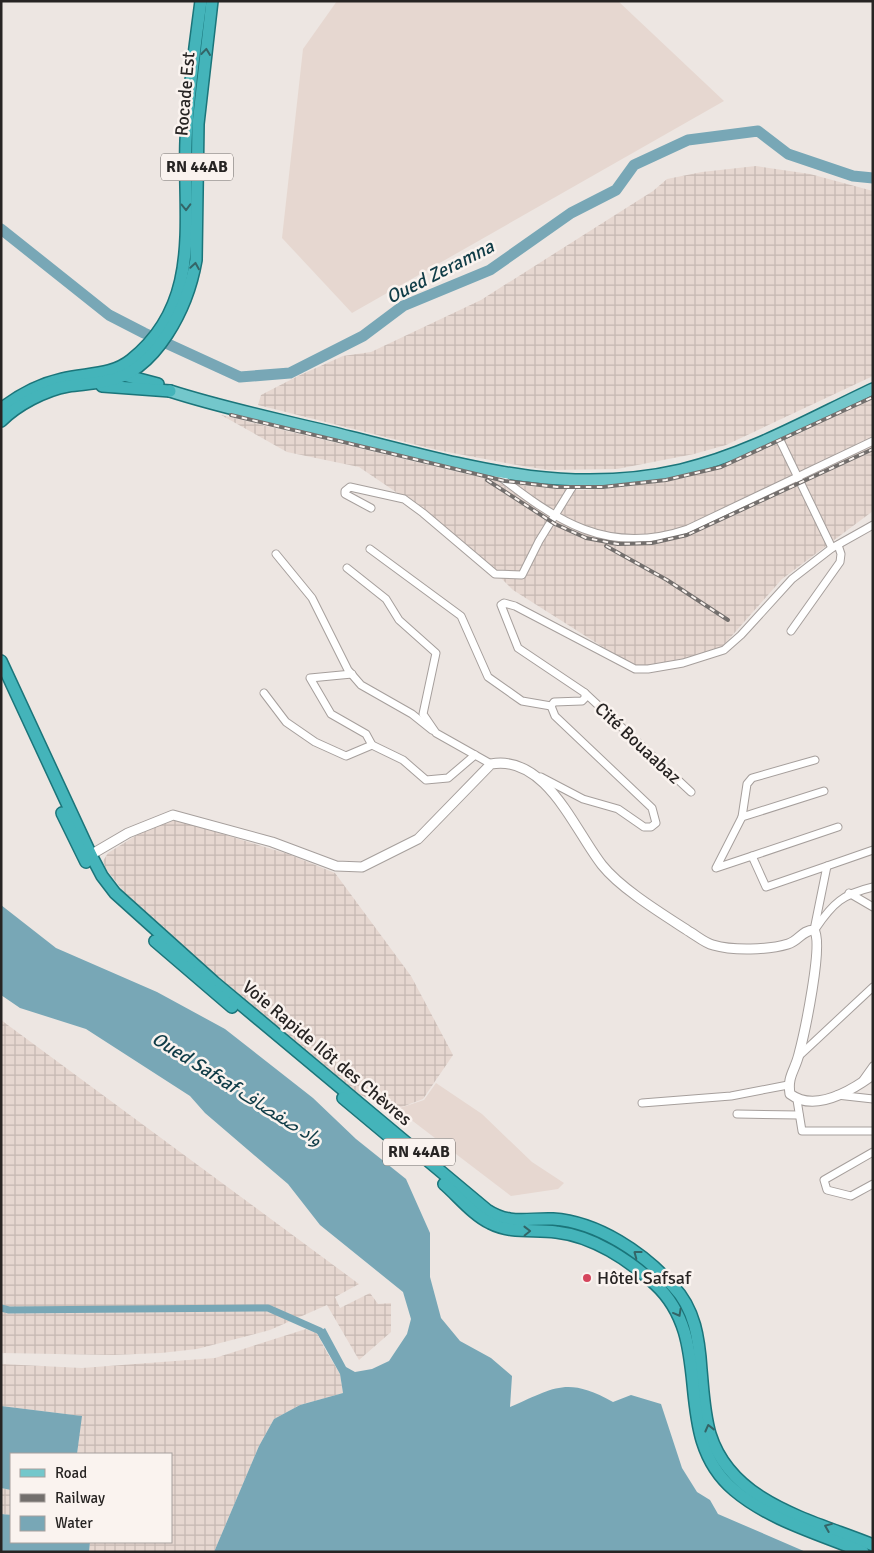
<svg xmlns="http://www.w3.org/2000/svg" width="874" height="1553" font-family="Signika,'Noto Sans Arabic',sans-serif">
<defs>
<pattern id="industrial-grid" width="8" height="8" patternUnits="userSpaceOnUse" patternTransform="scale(1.25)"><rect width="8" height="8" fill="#e6d7d0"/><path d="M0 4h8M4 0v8" fill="none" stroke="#c5b8b2"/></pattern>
</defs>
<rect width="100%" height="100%" fill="#ede6e2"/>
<g fill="#e6d7d0">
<path d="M337,1H618L724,101L352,313L282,238L303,49Z"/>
<path d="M436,1083L482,1114L532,1162L564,1183L558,1189L511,1196L397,1109L424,1100Z"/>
</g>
<g fill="url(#industrial-grid)">
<path d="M756,166L810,174L873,191V376L726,445L694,454L617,469L548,470L511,464L437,450L258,405L261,395L298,376L343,356L371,352L481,300L653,191L667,179L702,172Z"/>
<path d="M873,398V511L782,579L722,647L697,657L636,668L513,590L496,573L421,509L359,467L287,452L221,415L470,475L526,486L580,490L617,488L685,478L719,467Z"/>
<path d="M173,819L288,854L335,873L411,976L453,1055L423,1099L394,1110L358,1094L176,942L124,892L106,869L103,861L108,853L148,828Z"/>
<path d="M1,1020L359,1284L335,1297L340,1308L370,1293L378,1304L391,1303V1332L359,1360L327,1305L270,1330L197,1349L161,1353L113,1355L1,1353Z"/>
<path d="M306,1329L317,1333L325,1349L340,1374L343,1393L300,1405L274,1419L259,1446L214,1552H89L90,1542H171V1454H77L81,1416L1,1406V1364L82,1368L215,1358Z"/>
<path d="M1,1488L11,1490V1515L1,1514Z"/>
</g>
<g fill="#78a7b6">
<path d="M1,905L56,948L157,992L225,1029L313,1098L356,1139L406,1179L430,1233V1277L441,1318L460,1341L491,1358L512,1376L510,1407C555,1388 566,1376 613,1402L631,1395L661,1404L682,1468L697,1492L710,1500L718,1514L806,1552H214L259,1446L274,1419L300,1405L343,1393L340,1374L317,1333L325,1328L346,1367L355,1372L372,1369L389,1361L407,1334L411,1319L403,1292L320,1225L288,1184L205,1113L190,1096L86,1029L20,1008L1,995Z"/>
<path d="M1,1406L82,1416L77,1454H11V1490L1,1488Z"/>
<path d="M1,1514L11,1515V1542H90L89,1552H1Z"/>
</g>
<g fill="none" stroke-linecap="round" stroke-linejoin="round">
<path stroke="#78a7b6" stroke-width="7" d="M1,1308L9,1310L268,1308L320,1331L324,1338"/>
<path stroke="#78a7b6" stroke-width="11" d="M1,229L109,315L144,333L240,377L290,373L363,336L403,306L490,270L571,213L616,190L634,165L688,140L758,131L788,154L853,176L873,178"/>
<defs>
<g id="minor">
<path d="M777,434L832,548"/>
<path d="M494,472C555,520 607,557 688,529L873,441"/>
<path d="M371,508L345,494V491L350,487L404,499L423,513L495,574L522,575L539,541L576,481"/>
<path d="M370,549L461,616L488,677L522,701L551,706"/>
<path d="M276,554L312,598L348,670L361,685L412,714L432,730"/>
<path d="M347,568L386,599L399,620L436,653L423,714L436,733L491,764"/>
<path d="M791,631L840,562L841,554L838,545"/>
<path d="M352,674L310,678L331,714L366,734L372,745L403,760L426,780L448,778L475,755"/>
<path d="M264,693L286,722L315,742L346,756L372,745"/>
<path d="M585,693L691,792"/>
<path d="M541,777L583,799L618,809L644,827H651L656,823L652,808L555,716L551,706L554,702L582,701L585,698V693L518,648L501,605L504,603L515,606L635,669H648L683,663L724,650L741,635L792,579L832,548L873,525"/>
<path d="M742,817L747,784L752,778L815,760"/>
<path d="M752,856L838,827"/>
<path d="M827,866L873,850"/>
<path d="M849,893L873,907"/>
<path d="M816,928C833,903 843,894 873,887"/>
<path d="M814,930L827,866L766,887L752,856L716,868L742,817L824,791"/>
<path d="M799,1056L873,987"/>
<path d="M863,1080L873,1066"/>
<path d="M837,1095L873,1099"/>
<path d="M797,1100L802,1131H873"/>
<path d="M642,1103L731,1096L788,1085"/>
<path d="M737,1114L799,1115"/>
<path d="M873,1152L824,1180L827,1190L851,1196L873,1184"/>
</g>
<path id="tertiary" d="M87,857L128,833L173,815L272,842L336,866L362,867L418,839L491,764C546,754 575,831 602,865C621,889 664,915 690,932C697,936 705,943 713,945C733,951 768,950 788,944C799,941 802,930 814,930C824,943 804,1035 799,1054C795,1071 787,1076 790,1094C815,1113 851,1091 873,1075"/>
<path id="primary" d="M170,391C229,410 290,422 350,437C463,465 564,497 681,470C749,454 811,418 873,389"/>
<g id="trunk">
<path d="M120,374L158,384"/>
<path d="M102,386L170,391"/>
<path d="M1,409C19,395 40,384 62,379C86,373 111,376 131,360C203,303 183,220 186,141C188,94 195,48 201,1"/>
<path d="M1,421C17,405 45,390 68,386C80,384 93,384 106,381C157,372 188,306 196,260L198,124L212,1"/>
<path d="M1,661L91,855L102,876L115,893L214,982L487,1210C510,1225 527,1218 553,1219C598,1222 644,1253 673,1286C695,1309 699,1339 701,1370C703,1391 704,1414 710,1434C732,1504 812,1520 873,1545"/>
<path d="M62,813L86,862"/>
<path d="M155,941L232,1007"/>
<path d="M343,1098L398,1144"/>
<path d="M444,1184C458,1196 473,1215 490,1223C511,1234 534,1229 556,1232C593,1236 629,1260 655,1284C718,1342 668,1434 734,1490C769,1520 820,1534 863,1552"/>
</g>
</defs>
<use href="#minor" stroke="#a69f9c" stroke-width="9"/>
<use href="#tertiary" stroke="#a69f9c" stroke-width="11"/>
<use href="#primary" stroke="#1b757a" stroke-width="14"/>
<use href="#trunk" stroke="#1b757a" stroke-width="14"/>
<use href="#minor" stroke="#fff" stroke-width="7"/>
<use href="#tertiary" stroke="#fff" stroke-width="9"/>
<use href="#primary" stroke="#73c7cb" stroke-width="11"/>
<use href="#trunk" stroke="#44b4ba" stroke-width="11"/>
<defs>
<g id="rail">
<path d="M231,415L505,481L557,487H603L666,480L721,467L873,397"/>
<path d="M487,480L555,524L586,538L618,544L652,543L687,535L873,449"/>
<path d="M606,546L667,580L728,620"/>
</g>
</defs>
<use href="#rail" stroke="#736f6d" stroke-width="4"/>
<use href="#rail" stroke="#faf3ef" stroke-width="2" stroke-dasharray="5.5" stroke-linecap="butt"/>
</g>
<defs><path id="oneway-chevron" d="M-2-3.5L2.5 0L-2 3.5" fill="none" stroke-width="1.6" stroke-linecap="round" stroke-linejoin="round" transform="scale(1.25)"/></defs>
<g stroke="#346567">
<use href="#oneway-chevron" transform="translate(206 52) rotate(-83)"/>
<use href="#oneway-chevron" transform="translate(186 207) rotate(89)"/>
<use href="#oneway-chevron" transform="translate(195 266) rotate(-81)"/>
<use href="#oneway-chevron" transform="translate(527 1231) rotate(-1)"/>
<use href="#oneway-chevron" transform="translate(637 1254) rotate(-143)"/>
<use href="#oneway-chevron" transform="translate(678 1313) rotate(61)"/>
<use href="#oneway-chevron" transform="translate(709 1428) rotate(-104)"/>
<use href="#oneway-chevron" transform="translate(828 1527) rotate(-158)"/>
</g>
<circle fill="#d5455c" stroke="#faf3ef" stroke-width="2" cx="587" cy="1278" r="5"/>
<g text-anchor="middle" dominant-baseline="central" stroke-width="5" stroke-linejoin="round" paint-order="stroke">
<g fill="#faf3ef" stroke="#666260" stroke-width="1">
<rect x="161" y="153.5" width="72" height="27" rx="4"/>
<rect x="383" y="1138.5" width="72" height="27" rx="4"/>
</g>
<g font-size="16" font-weight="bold" fill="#272423">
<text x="197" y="167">RN 44AB</text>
<text x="419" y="1152">RN 44AB</text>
</g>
<g font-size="18" fill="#272423" stroke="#faf3ef">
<text transform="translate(185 94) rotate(-85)">Rocade Est</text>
<text transform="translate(638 743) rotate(43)">Cité Bouaabaz</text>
<text transform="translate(327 1053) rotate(40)">Voie Rapide Ilôt des Chèvres</text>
</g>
<g font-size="18" fill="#272423" stroke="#faf3ef" text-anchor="start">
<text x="597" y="1278">Hôtel Safsaf</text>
</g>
<g font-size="19" font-style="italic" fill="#0f3c47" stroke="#faf3ef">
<text transform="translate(440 272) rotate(-27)">Oued Zeramna</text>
<text transform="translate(237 1089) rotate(32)">Oued Safsaf واد صفصاف</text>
</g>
</g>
<rect width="874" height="1553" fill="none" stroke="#272423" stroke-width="5"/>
<rect x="10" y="1453" width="162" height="90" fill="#faf3ef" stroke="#a6a09d"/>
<rect x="20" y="1469" width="25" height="8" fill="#73c7cb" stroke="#a6a09d"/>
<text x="55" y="1478" font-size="15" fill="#272423">Road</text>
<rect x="20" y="1494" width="25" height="8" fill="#736f6d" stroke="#a6a09d"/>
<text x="55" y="1503" font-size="15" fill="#272423">Railway</text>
<rect x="20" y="1516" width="25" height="15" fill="#78a7b6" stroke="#a6a09d"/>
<text x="55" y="1528" font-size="15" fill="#272423">Water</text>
</svg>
